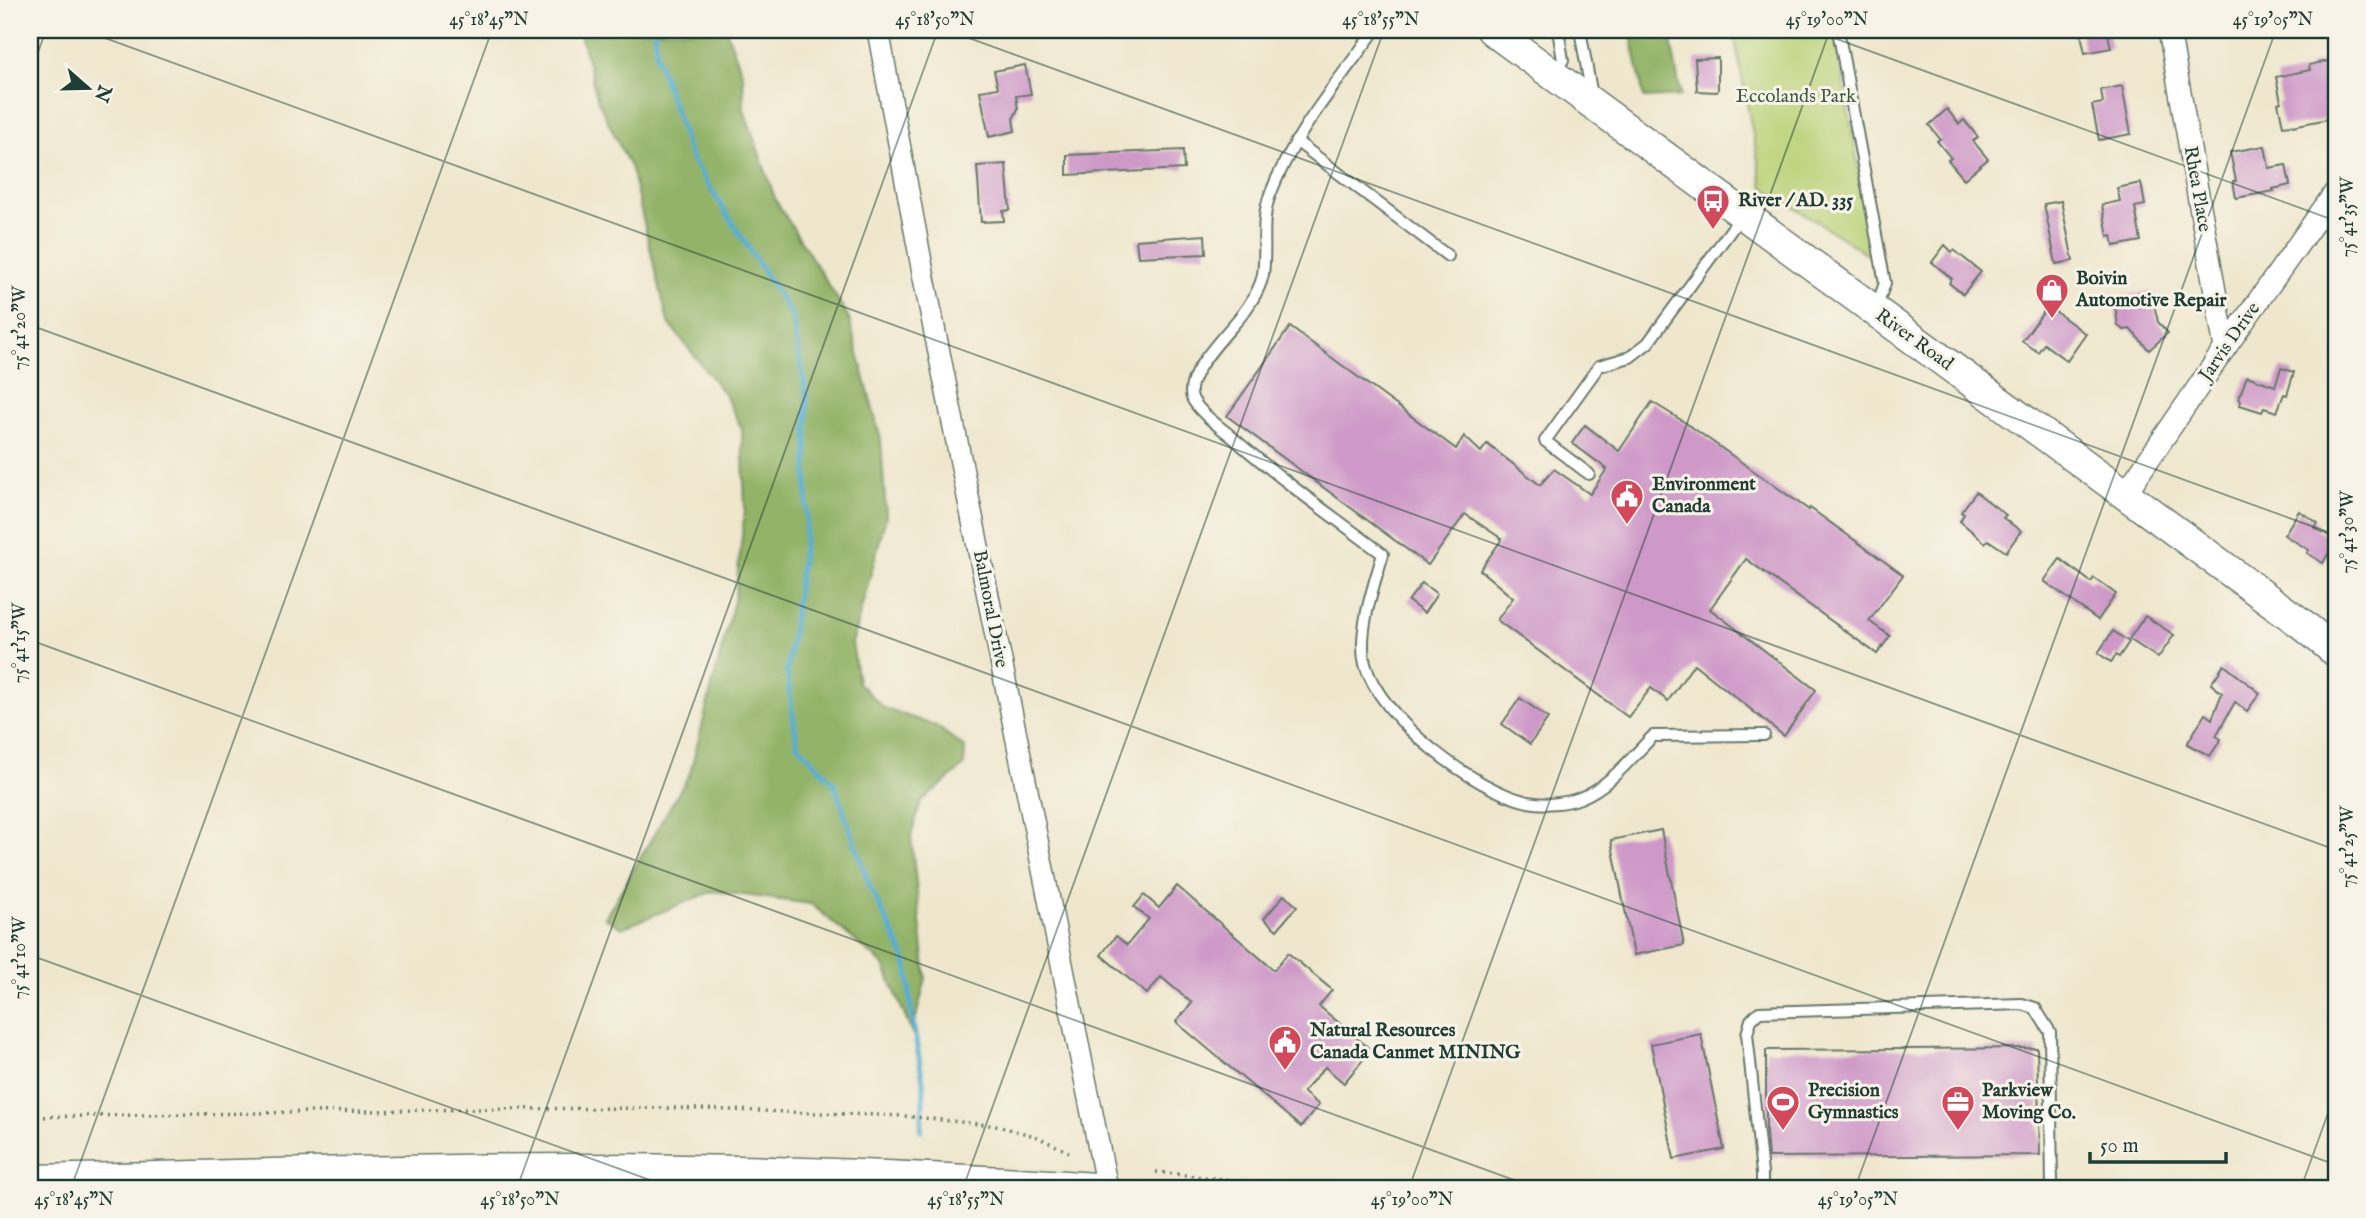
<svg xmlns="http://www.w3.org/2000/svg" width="2366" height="1218" font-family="'IM FELL English',serif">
<rect width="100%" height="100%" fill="#f7f3e8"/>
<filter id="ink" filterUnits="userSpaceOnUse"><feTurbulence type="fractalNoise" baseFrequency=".0143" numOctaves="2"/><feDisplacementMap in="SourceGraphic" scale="14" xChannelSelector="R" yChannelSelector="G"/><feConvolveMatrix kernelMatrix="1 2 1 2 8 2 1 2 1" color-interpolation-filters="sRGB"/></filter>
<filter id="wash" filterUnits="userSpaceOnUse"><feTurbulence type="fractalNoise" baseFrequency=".00686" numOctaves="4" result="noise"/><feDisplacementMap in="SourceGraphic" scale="28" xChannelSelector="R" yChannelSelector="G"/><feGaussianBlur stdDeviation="1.57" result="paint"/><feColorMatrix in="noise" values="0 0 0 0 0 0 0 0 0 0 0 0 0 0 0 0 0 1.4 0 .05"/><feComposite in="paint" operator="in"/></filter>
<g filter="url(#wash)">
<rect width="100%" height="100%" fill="#efe7cd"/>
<path fill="#bad176" stroke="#6c8755" stroke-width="2" d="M1733,30H1834L1875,259L1763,187Z"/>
<g fill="#93b367" stroke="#59784e" stroke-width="2">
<path d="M579,30H726L743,75L744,110L776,201L848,316L881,440L886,517L852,643L858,683L884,708L936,726L965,748L964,766L921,802L911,836L926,978L912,1033L884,965L811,904L713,891L622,928L605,918L690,773L735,597L745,509L742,429L725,395L668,322L631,169L598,101Z"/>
<path d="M1630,30H1669L1681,96L1644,98Z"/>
</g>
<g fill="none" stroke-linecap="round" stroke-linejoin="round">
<path stroke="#55aed3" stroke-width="5" d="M654,30L657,58L691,158L792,316L807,399V520L787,672L797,744L834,783L870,887L905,958L908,970L911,1011L924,1087L921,1131"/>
</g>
<g id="blocks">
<g fill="#ce98c8">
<path d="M2080,30H2107L2111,48L2085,53Z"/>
<path d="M1718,58V90L1717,92L1697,91L1695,59Z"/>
<path d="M2336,59V108L2332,109L2333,118L2293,126L2292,125L2283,126L2278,103L2281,102L2276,77L2310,70L2309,65Z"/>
<path d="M1025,65L1031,94L1016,96L1018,109L1013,119L1015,131L989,137L980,91L998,88L994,71Z"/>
<path d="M2122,86L2131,134L2099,140L2092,105L2103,103L2101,90Z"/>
<path d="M1947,109L1959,124L1964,120L1978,137L1973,141L1988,159L1964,179L1948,160L1951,158L1937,141L1940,139L1929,125Z"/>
<path d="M2265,146L2269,168L2286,165L2290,185L2273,189L2274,191L2236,198L2233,181H2236L2230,152Z"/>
<path d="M1183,150L1184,169L1067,175V155Z"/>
<path d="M1006,164L1010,210L1003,211L1004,221L981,222L977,166Z"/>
<path d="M2141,183L2145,205L2135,207L2141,241L2114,246L2112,235L2108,236L2102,205L2120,201L2117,188Z"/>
<path d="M2061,201L2073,261L2056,264L2044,204Z"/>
<path d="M1205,235L1206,254L1138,257L1136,240Z"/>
<path d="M1945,245L1952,252L1954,250L1981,272L1963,294L1949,283L1952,279L1932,262Z"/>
<path d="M2151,291L2158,322L2168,333L2149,350L2130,329L2124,330L2118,326L2114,298Z"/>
<path d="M2048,306L2086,334L2067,361L2044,344L2038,352L2022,341Z"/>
<path d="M1290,327L1456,449L1464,436L1481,452L1487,444L1540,485L1554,469L1590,494L1607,469L1572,443L1585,425L1619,451L1652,402L1686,423L1809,510L1810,508L1903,575L1869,621L1890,636L1877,654L1746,559L1710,609L1816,690L1784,736L1694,664L1668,701L1651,688L1628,717L1497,620L1513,598L1480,570L1502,539L1465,514L1428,565L1227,416Z"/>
<path d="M2281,368L2294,372L2287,395L2284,394L2277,412L2264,408L2262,412L2240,405L2241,401L2239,398L2247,376L2275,386Z"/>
<path d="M1976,492L2006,515L2003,518L2021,531L2006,552L1988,540L1985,543L1960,521L1964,514L1961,512Z"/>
<path d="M2299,511L2318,523L2315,528L2336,540L2323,563L2307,553L2309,550L2284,535Z"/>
<path d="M2060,559L2091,582L2094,578L2116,594L2098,620L2044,581Z"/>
<path d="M1422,583L1437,594L1424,613L1408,601Z"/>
<path d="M2145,616L2174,635L2158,658L2129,639Z"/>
<path d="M2113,631L2129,642L2119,657L2116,655L2111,662L2098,653Z"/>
<path d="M2224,665L2260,693L2247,711L2235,702L2216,736L2221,739L2210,756L2187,744L2205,714L2212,719L2222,693L2211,684Z"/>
<path d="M1520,698L1548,718L1530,744L1502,724Z"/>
<path d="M1661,830L1684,945L1634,955L1611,840Z"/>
<path d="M1177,886L1274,970L1288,953L1332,990L1319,1006L1371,1050L1344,1083L1325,1067L1303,1092L1319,1105L1301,1127L1176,1022L1192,1003L1161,977L1147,994L1101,955L1116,936L1127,945L1149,919L1134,907L1144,895L1159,908Z"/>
<path d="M1284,895L1297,906L1277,930L1264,919Z"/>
<path d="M1701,1034L1724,1149L1674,1159L1651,1044Z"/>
<path d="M2037,1048L2040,1155L1768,1157L1766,1133V1050Z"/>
</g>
</g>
</g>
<g filter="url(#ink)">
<use href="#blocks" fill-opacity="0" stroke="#68786a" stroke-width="2"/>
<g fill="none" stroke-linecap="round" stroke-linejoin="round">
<defs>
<g id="lane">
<path d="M1375,30C1338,82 1293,134 1270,195C1260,221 1267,247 1263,274C1261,287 1252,301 1244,312C1231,330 1180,377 1193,400C1202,415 1219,426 1232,437C1280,479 1332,516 1383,554C1374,585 1357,632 1365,664C1380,719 1474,790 1528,802C1544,805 1565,804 1580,798C1609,787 1632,757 1653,736L1764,735"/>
<path d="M1580,30L1592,96"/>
<path d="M1838,30L1885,283L1876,308"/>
<path d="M1554,73L1563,60L1558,30"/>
<path d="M1296,141L1448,256"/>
<path d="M1589,474L1545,441L1599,366L1630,357L1648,343L1742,215"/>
<path d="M1762,1188V1173L1747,1034L1751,1020L1759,1012L2022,1004L2035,1008L2050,1032L2052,1188"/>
</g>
<g id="street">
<path d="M878,30L924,278L1107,1188"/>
<path d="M2169,30L2225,348"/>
<path d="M2125,494L2225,348L2336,191"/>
</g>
<g id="secondary">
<path d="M1492,30L2302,624L2336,652"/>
<path d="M30,1180C247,1176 465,1166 683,1170C821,1172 958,1178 1095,1188"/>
</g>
</defs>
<use href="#lane" stroke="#68786a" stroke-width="14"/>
<use href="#street" stroke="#68786a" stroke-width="24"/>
<use href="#secondary" stroke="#68786a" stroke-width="33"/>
<g stroke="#68786a" stroke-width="3.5" stroke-dasharray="2 5" stroke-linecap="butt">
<path d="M30,1117L480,1109L671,1108L905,1116L997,1126L1035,1136L1069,1152"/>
<path d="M1156,1172L1309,1188"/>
</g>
<use href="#lane" stroke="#fff" stroke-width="10"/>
<use href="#street" stroke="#fff" stroke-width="21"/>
<use href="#secondary" stroke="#fff" stroke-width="30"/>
</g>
</g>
<path fill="none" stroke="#1f3d34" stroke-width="2" stroke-opacity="0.45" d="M83,30L2336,850M947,30L2336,535M1812,30L2336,221M30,75L46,30M30,325L2336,1165M30,640L1536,1188M30,955L672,1188M71,1188L492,30M517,1188L938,30M963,1188L1384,30M1409,1188L1830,30M1855,1188L2276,30M2301,1188L2336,1091"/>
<defs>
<symbol id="bus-pin" viewBox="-11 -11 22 30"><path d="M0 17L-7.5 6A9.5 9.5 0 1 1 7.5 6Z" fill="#d1495b" stroke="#f7f3e8"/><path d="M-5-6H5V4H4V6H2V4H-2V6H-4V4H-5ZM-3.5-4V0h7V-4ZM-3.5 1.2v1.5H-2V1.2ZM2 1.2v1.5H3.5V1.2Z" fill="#fff"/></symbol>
<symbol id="shop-pin" viewBox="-11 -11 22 30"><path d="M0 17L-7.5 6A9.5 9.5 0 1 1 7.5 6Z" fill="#d1495b" stroke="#f7f3e8"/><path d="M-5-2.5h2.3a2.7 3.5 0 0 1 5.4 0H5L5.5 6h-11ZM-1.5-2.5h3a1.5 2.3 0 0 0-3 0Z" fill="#fff"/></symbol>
<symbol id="civic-pin" viewBox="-11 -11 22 30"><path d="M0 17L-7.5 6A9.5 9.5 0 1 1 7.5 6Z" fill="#d1495b" stroke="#f7f3e8"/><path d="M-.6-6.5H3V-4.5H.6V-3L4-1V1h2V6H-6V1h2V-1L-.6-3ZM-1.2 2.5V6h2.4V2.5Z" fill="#fff"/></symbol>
<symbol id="stadium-pin" viewBox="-11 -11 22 30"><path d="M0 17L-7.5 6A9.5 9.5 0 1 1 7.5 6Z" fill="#d1495b" stroke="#f7f3e8"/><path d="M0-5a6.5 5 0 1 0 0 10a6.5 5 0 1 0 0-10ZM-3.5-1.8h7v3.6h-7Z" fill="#fff"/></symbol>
<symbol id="office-pin" viewBox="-11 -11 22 30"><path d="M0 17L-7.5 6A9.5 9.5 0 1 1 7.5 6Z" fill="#d1495b" stroke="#f7f3e8"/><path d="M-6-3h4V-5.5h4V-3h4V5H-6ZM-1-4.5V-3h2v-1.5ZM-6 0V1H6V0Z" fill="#fff"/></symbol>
</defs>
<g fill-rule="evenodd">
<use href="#bus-pin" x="1694" y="182" width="38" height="52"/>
<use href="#shop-pin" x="2033" y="271" width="38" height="52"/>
<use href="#civic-pin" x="1608" y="477" width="38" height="52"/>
<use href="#civic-pin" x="1266" y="1023" width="38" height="52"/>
<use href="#stadium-pin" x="1764" y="1083" width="38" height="52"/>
<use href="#office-pin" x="1939" y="1083" width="38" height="52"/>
</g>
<g text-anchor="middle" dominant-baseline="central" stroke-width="6" stroke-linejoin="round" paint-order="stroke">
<g font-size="19" fill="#3e5b41" stroke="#f7f3e8">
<text x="1796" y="97">Eccolands Park</text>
</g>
<g font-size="19" fill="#1f3d34" stroke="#f7f3e8">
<text transform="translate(2197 189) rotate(80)">Rhea Place</text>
<text transform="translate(1914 340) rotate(36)">River Road</text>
<text transform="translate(2230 342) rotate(-55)">Jarvis Drive</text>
<text transform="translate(990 609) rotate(79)">Balmoral Drive</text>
</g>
<g font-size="19" font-weight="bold" fill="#1f3d34" stroke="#f7f3e8" text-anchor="start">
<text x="1738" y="201">River / AD. 335</text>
<text x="2076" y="279">Boivin<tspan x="2076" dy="22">Automotive Repair</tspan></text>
<text x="1652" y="485">Environment<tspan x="1652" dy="22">Canada</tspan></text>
<text x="1310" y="1031">Natural Resources<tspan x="1310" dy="22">Canada Canmet MINING</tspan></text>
<text x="1808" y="1091">Precision<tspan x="1808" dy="22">Gymnastics</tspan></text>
<text x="1982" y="1091">Parkview<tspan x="1982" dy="22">Moving Co.</tspan></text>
</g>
</g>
<rect width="2366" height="1218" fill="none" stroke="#f7f3e8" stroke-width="77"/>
<g transform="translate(88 88) rotate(110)" stroke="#f7f3e8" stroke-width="5" paint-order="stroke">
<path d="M0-5L12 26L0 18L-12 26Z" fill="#1f3d34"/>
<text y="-10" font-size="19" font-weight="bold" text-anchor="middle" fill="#1f3d34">N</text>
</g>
<path d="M2090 1152v10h136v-10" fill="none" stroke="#1f3d34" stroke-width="3.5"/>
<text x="2100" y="1152" font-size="21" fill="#1f3d34" stroke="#f7f3e8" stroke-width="5" paint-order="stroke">50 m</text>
<rect x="38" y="38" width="2290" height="1142" fill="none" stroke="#1f3d34" stroke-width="2.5"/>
<g font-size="18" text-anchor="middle" fill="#1f3d34">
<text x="489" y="25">45°18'45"N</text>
<text x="935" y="25">45°18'50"N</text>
<text x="1381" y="25">45°18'55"N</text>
<text x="1827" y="25">45°19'00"N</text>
<text x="2273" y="25">45°19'05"N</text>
<text transform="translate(2347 217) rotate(-90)" y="6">75°41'35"W</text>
<text transform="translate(19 328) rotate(-90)" y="6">75°41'20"W</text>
<text transform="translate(2347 532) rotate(-90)" y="6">75°41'30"W</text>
<text transform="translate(19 643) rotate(-90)" y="6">75°41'15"W</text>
<text transform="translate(2347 847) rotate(-90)" y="6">75°41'25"W</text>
<text transform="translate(19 958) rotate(-90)" y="6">75°41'10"W</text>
<text x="74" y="1205">45°18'45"N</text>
<text x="520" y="1205">45°18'50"N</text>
<text x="966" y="1205">45°18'55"N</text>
<text x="1412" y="1205">45°19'00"N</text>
<text x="1858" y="1205">45°19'05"N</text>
</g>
</svg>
